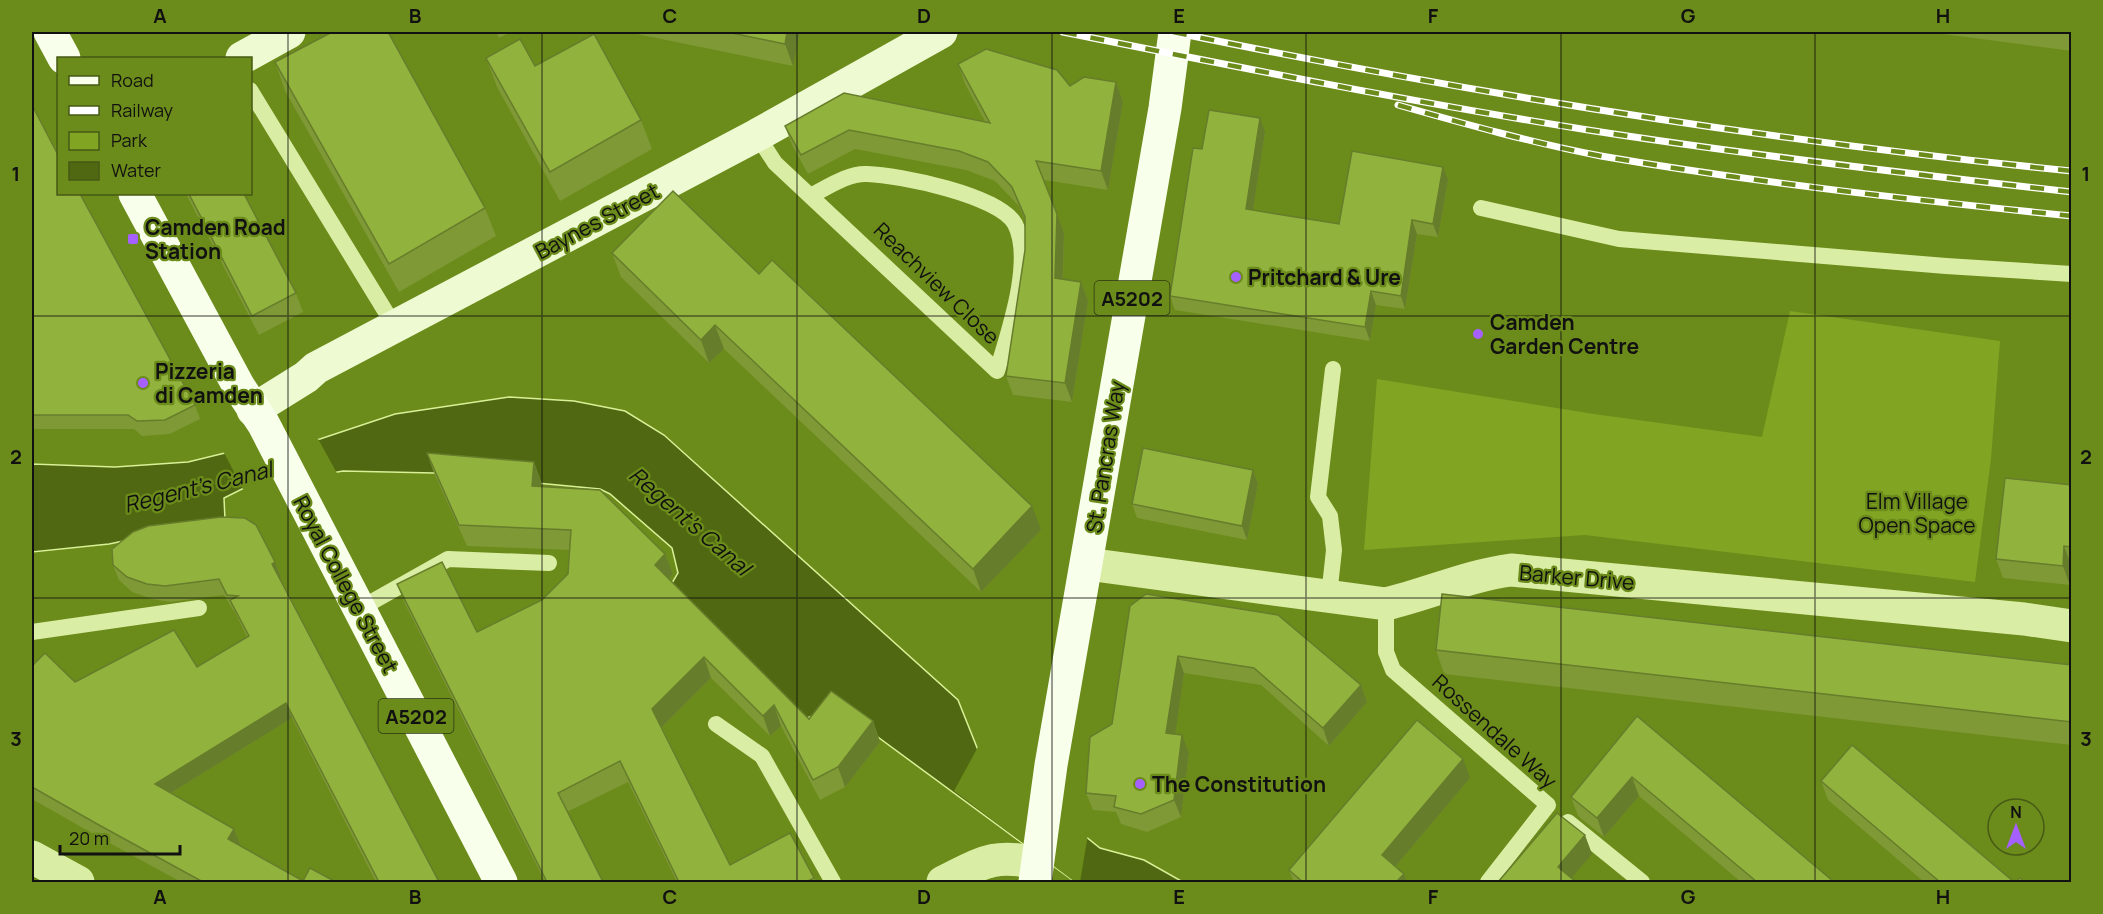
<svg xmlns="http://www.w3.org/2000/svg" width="2103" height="914" font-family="Manrope,sans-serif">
<rect width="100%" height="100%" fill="#6b8b1a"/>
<path fill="#81a423" d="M1790,311L2000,341L1991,459L1975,582L1585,535L1364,550L1377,379L1594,414L1762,437Z"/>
<path fill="#4f6811" stroke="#d9f097" stroke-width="1.5" d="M509,397L574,401L625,411L664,435L958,700L978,750L1100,848L1144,860L1183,882H1075L837,707L807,718L669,588L678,573L672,548L610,494L600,489L434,473L343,471L242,489L224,498L225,520L109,544L32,552V464L115,467L188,462L225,453L320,439L395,414Z"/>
<g fill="#6b8b1a">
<path d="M317,437L338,475L244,491L223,451Z"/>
<path d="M979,745L1088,834L1080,882H1075L954,791Z"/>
</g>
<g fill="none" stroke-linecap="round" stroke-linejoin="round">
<g stroke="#daeda4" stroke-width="16">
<path d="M250,90L395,327"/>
<path d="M757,135L775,163L997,371C1008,334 1034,260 1015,224C999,195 899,175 867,174C848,173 828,187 812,195"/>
<path d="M1481,208L1619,239L1946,266L2072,274"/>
<path d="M1329,596L1334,550L1330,516L1318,497L1333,369"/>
<path d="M1386,604V652L1393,670L1548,805L1488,882"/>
<path d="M361,608L448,559L549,563"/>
<path d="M32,632L199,608"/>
<path d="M716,724L762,756L833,882"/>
<path d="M1568,822L1642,882"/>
</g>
<g stroke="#daeda4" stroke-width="33">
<path d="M1087,564L1386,604C1428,594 1467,576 1511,570L2024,619L2072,626"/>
<path d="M32,857L78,882"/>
<path d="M943,882C982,863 993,853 1037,863"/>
</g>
<g stroke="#eefad1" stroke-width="33">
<path d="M242,58L289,32"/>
<path d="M253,410L306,377L316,368L757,135L941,32"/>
</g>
<g stroke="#f8ffea" stroke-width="33">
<path d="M50,32L64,58"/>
<path d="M135,194L239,387L263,423L501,882"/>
<path d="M1035,882L1051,765L1165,108L1175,32"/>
</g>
<defs>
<g id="rail">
<path d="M1063,32C1237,67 1412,102 1588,130C1748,155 1910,174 2072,192"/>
<path d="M1173,32C1469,93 1770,141 2072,171"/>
<path d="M1398,105C1465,124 1533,143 1601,156C1757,183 1914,200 2072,216"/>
</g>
</defs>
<use href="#rail" stroke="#fff" stroke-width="7"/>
<use href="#rail" stroke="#6b8b1a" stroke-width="4.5" stroke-dasharray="14" stroke-linecap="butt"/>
</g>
<g fill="#7e9935">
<path d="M496,32H511L499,38Z"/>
<path d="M627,32H800L793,66Z"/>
<path d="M1928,32H2072V51Z"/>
<path d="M486,58L641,120L652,149L560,201L497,87Z"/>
<path d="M275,62L485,208L496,236L399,292L285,91Z"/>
<path d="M958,64L1070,86L1116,82L1123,102L1108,190L1044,180L1064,233L1063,279L1081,282L1088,301L1072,402L1013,395L1006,376L1025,250V220L1019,206L995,181L966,170L855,149L808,174L792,145L785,126L986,123L965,84Z"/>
<path d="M32,105L195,405L200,419L170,434L142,436L134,429H32Z"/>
<path d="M1265,132L1253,210L1339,224L1448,180L1438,237L1417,234L1405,309L1376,305L1370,341L1175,310L1170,296L1202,149Z"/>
<path d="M186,194H244L296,293L303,312L259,335Z"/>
<path d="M612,253L759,274L1041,530L981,592L724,349L709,363L621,277Z"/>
<path d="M427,453L534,462L541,482V486L665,554L673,574L668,579L809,719L873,721L880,742L845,787L820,800L781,726L770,736L711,678L662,727L730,865L814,878L816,882H677L628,782L567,812L603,882H545L405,604L397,584L477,632L542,600L568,574L569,550L467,546L434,473Z"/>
<path d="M1253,470L1258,484L1247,540L1137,518L1132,504Z"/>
<path d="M2072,485V565L2070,585L2003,578L1996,559Z"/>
<path d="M275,562L281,577L280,578L439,882H376L292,718L171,793L234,829L240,844L239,845L303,881L336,882H181L104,840L32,799V666L75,682L197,667L247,637L234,610H233L224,595L170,602L152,599L132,592L119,580L113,565Z"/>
<path d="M1130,606L1361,685L1367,702L1329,746L1261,685L1184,673L1175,734L1189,753L1181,817L1147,832L1121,824L1116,812L1093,810L1086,793L1112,724Z"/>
<path d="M1436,650L2072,665V745L1444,674Z"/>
<path d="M1637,716L1834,882H1741L1639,796L1604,837L1578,816L1571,797Z"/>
<path d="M1470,778L1395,867L1404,874L1407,882H1294L1289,870Z"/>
<path d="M1821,781L2014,882H1924L1828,800Z"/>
</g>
<g fill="#667d2b">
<path d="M787,32H800L793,66L785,44Z"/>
<path d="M1116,82L1123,102L1108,190L1101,171Z"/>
<path d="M1260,118L1265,132L1251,223L1246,209Z"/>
<path d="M1443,167L1448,180L1438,237L1433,224Z"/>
<path d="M1057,214L1064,233L1062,297L1055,278Z"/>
<path d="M1412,220L1417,234L1405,309L1401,296Z"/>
<path d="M1081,282L1088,301L1072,402L1065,383Z"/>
<path d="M1371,291L1376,305L1370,341L1365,327Z"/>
<path d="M715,325L724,349L709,363L701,340Z"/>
<path d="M534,462L541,482L540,506L532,486Z"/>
<path d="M1253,470L1258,484L1247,540L1242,526Z"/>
<path d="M1032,506L1041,530L981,592L973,569Z"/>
<path d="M2064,546L2071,565L2070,585L2063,566Z"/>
<path d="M665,554L673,574L662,585L655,565Z"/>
<path d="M275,562L281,577L278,579L272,564Z"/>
<path d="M1178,656L1184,673L1173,750L1166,733Z"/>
<path d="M704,657L711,678L660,729L652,709Z"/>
<path d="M1361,685L1367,702L1329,746L1323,728Z"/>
<path d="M286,703L292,718L161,799L155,784Z"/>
<path d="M774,705L781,726L770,736L763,716Z"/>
<path d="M873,721L880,742L845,787L838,767Z"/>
<path d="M1182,735L1189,753L1181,817L1174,800Z"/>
<path d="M1463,759L1470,778L1389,874L1382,855Z"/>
<path d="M1632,777L1639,796L1604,837L1597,818Z"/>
<path d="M234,829L240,844L234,854L228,839Z"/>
<path d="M1585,835L1592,854L1568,882L1558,867Z"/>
<path d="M1404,874L1407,882H1396Z"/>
</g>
<g fill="#92b23e" stroke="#667d2b" stroke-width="1.5">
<path d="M332,32H388L485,208L389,264L275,62Z"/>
<path d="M727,32H787L785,44Z"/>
<path d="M594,34L641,120L550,172L486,58L520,39L535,66Z"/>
<path d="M986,49L1057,70L1070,86L1084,77L1116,82L1101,171L1036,161L1057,214L1055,278L1081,282L1065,383L1006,376L1025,250V217L1012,187L988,162L959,151L849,130L801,155L785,126L844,93L990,123L958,64Z"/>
<path d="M32,105L58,155V194H80L195,405L165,420L137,421L128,415H32Z"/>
<path d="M1209,110L1260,118L1246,209L1339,224L1352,151L1443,167L1433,224L1412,220L1401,296L1371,291L1365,327L1170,296L1193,148L1202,149Z"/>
<path d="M673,191L759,274L772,260L1032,506L973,569L715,325L701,340L612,253Z"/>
<path d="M189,194H244L296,293L252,316Z"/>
<path d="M1143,448L1253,470L1242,526L1132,504Z"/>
<path d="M427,453L534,462L532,486L600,490L665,554L655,565L809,719L831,691L873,721L838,767L813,780L774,705L763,716L704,657L652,709L730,865L790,833L814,878L806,882H679L620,761L558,793L603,882H547L397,584L442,562L477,632L542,600L568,574L571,530L459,525Z"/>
<path d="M2005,478L2072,485V547L2064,546L2063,566L1996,559Z"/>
<path d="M221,517L245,518L256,525L275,562L272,564L439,882H379L286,703L155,784L234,829L228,839L303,881L310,868L336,882H203L99,825L32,787V666L45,653L75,682L174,630L197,667L249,636L230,600L238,596L227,595L219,579L165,586L147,584L127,577L113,565L112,549L133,532L148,526Z"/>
<path d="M1146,594L1278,615L1361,685L1323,728L1254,668L1178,656L1166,733L1182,735L1174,800L1141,814L1114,807L1116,796L1086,793L1090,737L1112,724L1130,606Z"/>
<path d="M1442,594L2072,665V722L1436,650Z"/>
<path d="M1637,716L1834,882H1757L1632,777L1597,818L1571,797Z"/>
<path d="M1417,720L1463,759L1382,855L1404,874L1396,882H1303L1289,870Z"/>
<path d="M1852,745L2014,882H1940L1821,781Z"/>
<path d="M1557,813L1585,835L1558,867L1576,882H1498Z"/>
<path d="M2020,878L2025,882H2016Z"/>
</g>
<path fill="none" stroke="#111" stroke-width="1.5" stroke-opacity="0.55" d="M288,32V882M542,32V882M797,32V882M1052,32V882M1306,32V882M1561,32V882M1815,32V882M32,316H2072M32,598H2072"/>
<g fill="#a560ff" stroke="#6b8b1a" stroke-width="2">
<rect x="127" y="233" width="12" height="12" rx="3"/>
<circle cx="1236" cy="277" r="6"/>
<circle cx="1478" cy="334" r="6"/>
<circle cx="143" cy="383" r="6"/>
<circle cx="1140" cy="784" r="6"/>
</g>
<g text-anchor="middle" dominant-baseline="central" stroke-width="4.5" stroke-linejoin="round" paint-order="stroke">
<g fill="#6b8b1a" stroke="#2c3614" stroke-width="1.5">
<rect x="1094.5" y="281" width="75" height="34" rx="4.5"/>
<rect x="378.5" y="699" width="75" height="34" rx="4.5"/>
</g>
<g font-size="20" font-weight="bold" fill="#111">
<text x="1132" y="298">A5202</text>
<text x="416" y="716">A5202</text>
</g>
<g font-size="21" fill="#111" stroke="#6b8b1a">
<text transform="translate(597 221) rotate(-28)">Baynes Street</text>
<text transform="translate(937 283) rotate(44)">Reachview Close</text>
<text transform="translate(1105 457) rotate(-81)">St. Pancras Way</text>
<text transform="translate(1577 577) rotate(5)">Barker Drive</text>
<text transform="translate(346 584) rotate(62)">Royal College Street</text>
<text transform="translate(1495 731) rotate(42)">Rossendale Way</text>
</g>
<g font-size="21" font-weight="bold" fill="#111" stroke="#6b8b1a" text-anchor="start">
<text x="145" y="227">Camden Road<tspan x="145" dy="24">Station</tspan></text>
<text x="1248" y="277">Pritchard &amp; Ure</text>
<text x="1490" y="322">Camden<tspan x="1490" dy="24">Garden Centre</tspan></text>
<text x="155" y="371">Pizzeria<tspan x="155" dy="24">di Camden</tspan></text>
<text x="1152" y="784">The Constitution</text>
</g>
<g font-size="21" fill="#111" stroke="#6b8b1a">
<text x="1917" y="501">Elm Village<tspan x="1917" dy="24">Open Space</tspan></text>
</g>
<g font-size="22" font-style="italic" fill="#111" stroke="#6b8b1a">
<text transform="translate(198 487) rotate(-14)">Regent's Canal</text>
<text transform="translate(690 521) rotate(41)">Regent's Canal</text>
</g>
</g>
<rect width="2103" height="914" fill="none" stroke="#6b8b1a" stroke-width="66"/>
<rect x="57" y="57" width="195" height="138" fill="#6b8b1a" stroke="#475a16" stroke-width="1.5"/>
<rect x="69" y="76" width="30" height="9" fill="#f8ffea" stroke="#475a16" stroke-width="1.5"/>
<text x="111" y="87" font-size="18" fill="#111111">Road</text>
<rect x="69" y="106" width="30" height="9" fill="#ffffff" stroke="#475a16" stroke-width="1.5"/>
<text x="111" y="117" font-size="18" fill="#111111">Railway</text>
<rect x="69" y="132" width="30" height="18" fill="#81a423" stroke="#475a16" stroke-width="1.5"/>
<text x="111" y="147" font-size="18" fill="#111111">Park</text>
<rect x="69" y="162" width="30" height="18" fill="#4f6811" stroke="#475a16" stroke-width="1.5"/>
<text x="111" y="177" font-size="18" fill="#111111">Water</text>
<g transform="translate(2016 827)"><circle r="28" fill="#6b8b1a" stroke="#475a16" stroke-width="1.5"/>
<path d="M0-4.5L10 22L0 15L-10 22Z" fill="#a560ff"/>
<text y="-9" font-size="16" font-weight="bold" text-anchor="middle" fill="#111111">N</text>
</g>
<path d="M60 845v9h120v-9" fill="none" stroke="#111111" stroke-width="3"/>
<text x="69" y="845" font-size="18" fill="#111111" stroke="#6b8b1a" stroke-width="4.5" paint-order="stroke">20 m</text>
<rect x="33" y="33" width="2037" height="848" fill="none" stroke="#111" stroke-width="2"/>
<g font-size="20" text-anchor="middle" font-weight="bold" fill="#111">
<text x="160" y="23">A</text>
<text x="415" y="23">B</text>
<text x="670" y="23">C</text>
<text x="924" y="23">D</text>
<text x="1179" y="23">E</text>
<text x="1433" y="23">F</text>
<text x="1688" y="23">G</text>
<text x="1943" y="23">H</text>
<text x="16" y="181">1</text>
<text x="2086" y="181">1</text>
<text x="16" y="464">2</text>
<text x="2086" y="464">2</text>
<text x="16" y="746">3</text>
<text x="2086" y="746">3</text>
<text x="160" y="904">A</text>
<text x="415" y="904">B</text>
<text x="670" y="904">C</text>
<text x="924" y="904">D</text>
<text x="1179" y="904">E</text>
<text x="1433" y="904">F</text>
<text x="1688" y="904">G</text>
<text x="1943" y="904">H</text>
</g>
</svg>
